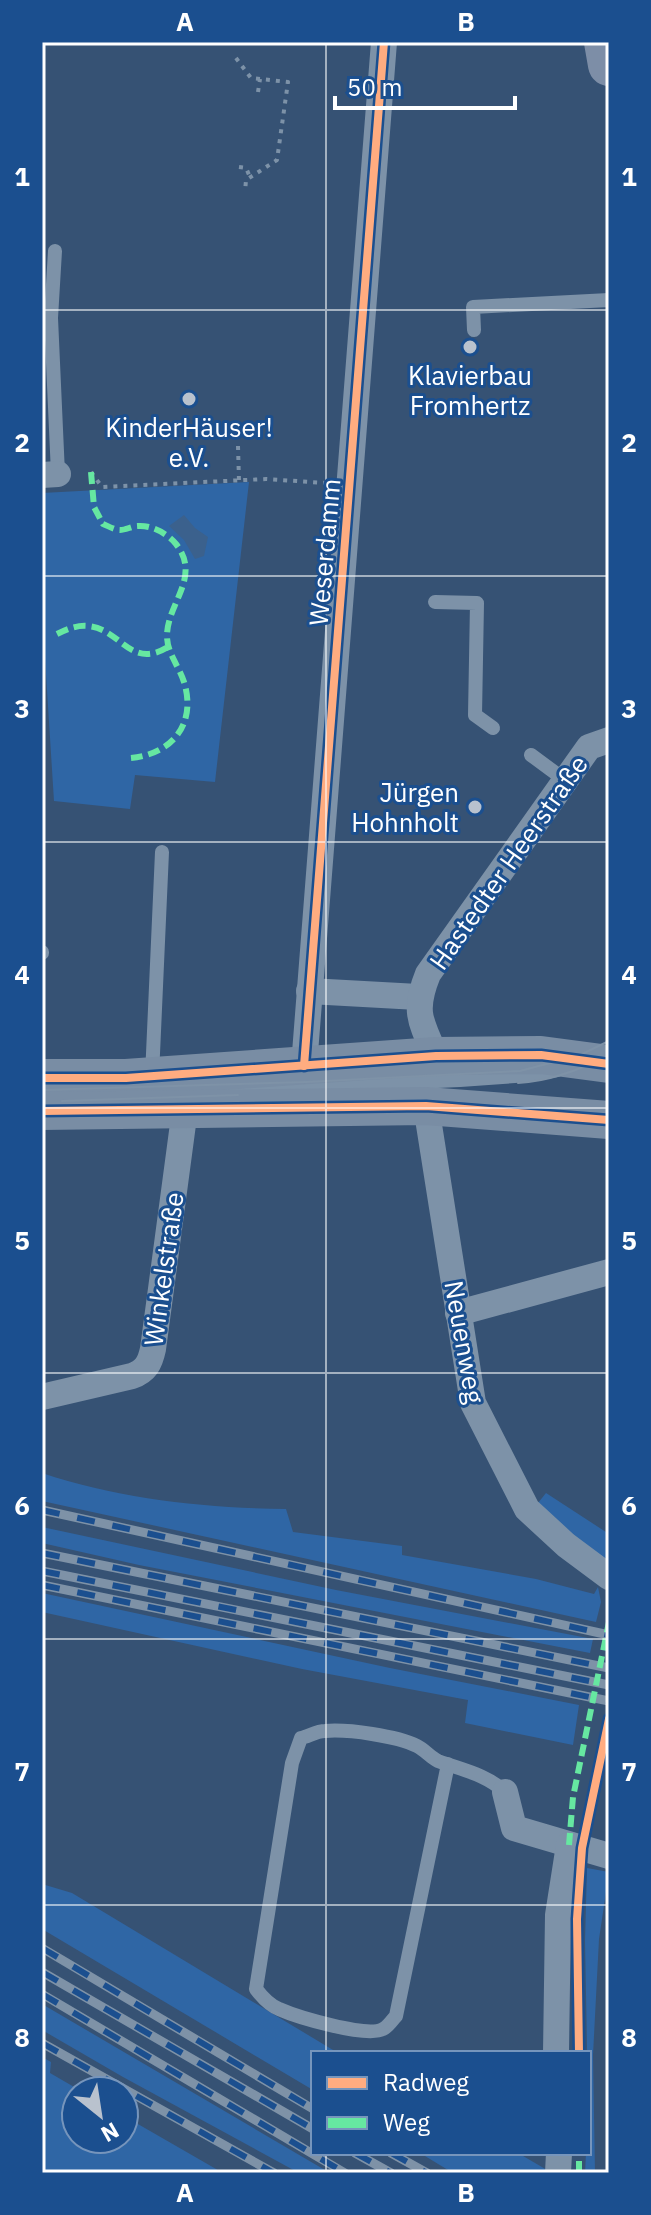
<svg xmlns="http://www.w3.org/2000/svg" width="651" height="2215" font-family="'IBM Plex Sans',sans-serif">
<rect width="100%" height="100%" fill="#365274"/>
<g fill="#2f66a5">
<path d="M249,482L215,782L135,775L130,809L54,801L42,611V493Z"/>
<path d="M42,1473C120,1499 204,1508 286,1509L293,1532L402,1546V1555L536,1579L594,1594L598,1587L601,1602L596,1622L42,1501Z"/>
<path d="M546,1493L609,1534V1569L534,1508Z"/>
<path d="M42,1527L336,1590L593,1639L590,1653L139,1565L42,1543Z"/>
<path d="M42,1593L390,1668L579,1705L573,1745L465,1723L468,1700L302,1669L42,1612Z"/>
<path d="M587,1868L609,1872L599,1939L593,2055L595,2173H585L586,2153H589L585,1941Z"/>
<path d="M42,1884L72,1893L338,2053H313V2090L42,1929Z"/>
<path d="M42,2004L330,2173H299L123,2077L42,2030Z"/>
<path d="M42,2057L51,2062L50,2073L81,2091H76V2139H124V2116L223,2173H42Z"/>
<path d="M420,2153H518L547,2170L546,2173H453Z"/>
</g>
<path fill="#3b618d" d="M184,515L195,528L208,537L204,556L195,559L184,540L169,526Z"/>
<g fill="none" stroke-linecap="round" stroke-linejoin="round">
<g stroke="#7d92a8" stroke-width="4" stroke-dasharray="4 6" stroke-linecap="butt">
<path d="M236,58L251,78L288,82L277,160L246,180L245,192"/>
<path d="M258,92L260,79"/>
<path d="M239,167L246,168L250,177"/>
<path d="M238,446L239,481"/>
<path d="M91,472L102,487L266,479L325,483"/>
</g>
<g stroke="#7d92a8" stroke-width="14">
<path d="M55,251L51,318L58,474"/>
<path d="M474,330L473,307L609,300"/>
<path d="M435,602L477,603L475,715L493,728"/>
<path d="M531,755L565,780"/>
<path d="M42,953V952"/>
<path d="M152,1076L162,852"/>
<path d="M230,1090L460,1080L529,1075L557,1070"/>
<path d="M448,1764L396,2016C393,2019 388,2027 383,2029C367,2038 297,2017 279,2009C269,2005 262,1997 256,1989L292,1763L301,1738C309,1736 317,1731 325,1731C348,1729 397,1736 417,1746C425,1750 430,1757 438,1761C462,1770 486,1774 505,1792"/>
</g>
<g stroke="#7d92a8" stroke-width="26">
<path d="M42,475L58,474"/>
<path d="M309,991L418,997"/>
<path d="M436,1056C420,1021 413,1011 428,974L589,747L609,740"/>
<path d="M304,1066L384,42"/>
<path d="M426,1106L473,1403L527,1509L566,1545L609,1577"/>
<path d="M458,1313L609,1272"/>
<path d="M42,1397L132,1376C146,1371 150,1363 153,1349L185,1109"/>
<path d="M505,1792L514,1828L609,1856"/>
<path d="M556,2053L558,1915L569,1845"/>
<path d="M558,2173L559,2153"/>
</g>
<g stroke="#798da4" stroke-width="38">
<path d="M42,1078H126L436,1056L541,1055L609,1064"/>
<path d="M42,1111L426,1106L609,1120"/>
</g>
<path stroke="#7d8ea7" stroke-width="42" d="M605,42L609,65"/>
<g stroke="#7e92a7" stroke-width="2">
<path d="M518,1083C551,1081 580,1070 609,1055"/>
<path d="M42,1090L306,1082L520,1071L580,1055L609,1041"/>
<path d="M62,1101L238,1095"/>
</g>
<defs>
<g id="rail">
<path d="M42,1510L609,1635"/>
<path d="M42,1553L609,1668"/>
<path d="M42,1571L609,1685"/>
<path d="M42,1585L609,1701"/>
<path d="M42,1948L313,2109"/>
<path d="M42,1972L313,2129"/>
<path d="M42,1994L345,2173"/>
<path d="M42,2043L274,2173"/>
<path d="M355,2153L391,2173"/>
<path d="M391,2153L427,2173"/>
</g>
</defs>
<use href="#rail" stroke="#7e92a7" stroke-width="9"/>
<use href="#rail" stroke="#1b4f8f" stroke-width="6" stroke-dasharray="18" stroke-linecap="butt"/>
<g stroke="#66e7a1" stroke-width="6" stroke-dasharray="12 6" stroke-linecap="butt">
<path d="M91,472L94,507L103,524C108,526 115,530 120,530C126,530 132,526 138,526C151,525 167,533 176,544C202,577 167,603 167,636C167,653 179,666 184,682C197,724 172,754 131,758"/>
<path d="M57,634C67,629 77,625 88,626C121,629 130,670 168,647"/>
<path d="M569,1845L573,1797L609,1622"/>
<path d="M579,2173V2153"/>
</g>
<defs>
<g id="cycleway">
<path d="M304,1066L384,42"/>
<path d="M42,1078H126L436,1056L541,1055L609,1064"/>
<path d="M42,1111L426,1106L609,1120"/>
<path d="M579,2053L577,1919L582,1848L609,1719"/>
</g>
</defs>
<use href="#cycleway" stroke="#1b4f8f" stroke-width="13"/>
<use href="#cycleway" stroke="#ffac80" stroke-width="8"/>
</g>
<path fill="none" stroke="#fff" stroke-width="2" stroke-opacity="0.55" d="M326,42V2053M42,310H609M42,576H609M42,842H609M42,1108H609M42,1373H609M42,1639H609M42,1905H609M326,2153V2173"/>
<g fill="#b9c2ce" stroke="#1b4f8f" stroke-width="3">
<circle cx="470" cy="347" r="8"/>
<circle cx="189" cy="399" r="8"/>
<circle cx="475" cy="807" r="8"/>
</g>
<g text-anchor="middle" dominant-baseline="central" stroke-width="6" stroke-linejoin="round" paint-order="stroke">
<g font-size="26" fill="#fff" stroke="#1b4f8f">
<text x="470" y="375">Klavierbau<tspan x="470" dy="30">Fromhertz</tspan></text>
<text x="189" y="427">KinderHäuser!<tspan x="189" dy="30">e.V.</tspan></text>
<text x="459" y="792" text-anchor="end">Jürgen<tspan x="459" dy="30">Hohnholt</tspan></text>
</g>
<g font-size="26" fill="#fff" stroke="#1b4f8f">
<text transform="translate(324 552) rotate(-85)">Weserdamm</text>
<text transform="translate(508 862) rotate(-55)">Hastedter Heerstraße</text>
<text transform="translate(163 1269) rotate(-82)">Winkelstraße</text>
<text transform="translate(465 1342) rotate(80)">Neuenweg</text>
</g>
</g>
<rect width="651" height="2215" fill="none" stroke="#1b4f8f" stroke-width="88"/>
<rect x="311" y="2051" width="280" height="104" fill="#1b4f8f" stroke="#7695bc" stroke-width="2"/>
<rect x="327" y="2077" width="40" height="12" fill="#ffac80" stroke="#7695bc" stroke-width="2"/>
<text x="383" y="2091" font-size="24" fill="#ffffff">Radweg</text>
<rect x="327" y="2117" width="40" height="12" fill="#66e7a1" stroke="#7695bc" stroke-width="2"/>
<text x="383" y="2131" font-size="24" fill="#ffffff">Weg</text>
<g transform="translate(100 2115) rotate(150)"><circle r="38" fill="#1b4f8f" stroke="#7695bc" stroke-width="2"/>
<path d="M0-6L14 30L0 20L-14 30Z" fill="#b9c2ce"/>
<text y="-12" font-size="22" font-weight="bold" text-anchor="middle" fill="#ffffff">N</text>
</g>
<path d="M335 96v12h180v-12" fill="none" stroke="#ffffff" stroke-width="4"/>
<text x="347" y="96" font-size="24" fill="#ffffff" stroke="#1b4f8f" stroke-width="6" paint-order="stroke">50 m</text>
<rect x="44" y="44" width="563" height="2127" fill="none" stroke="#fff" stroke-width="3"/>
<g font-size="26" text-anchor="middle" font-weight="bold" fill="#fff">
<text x="185" y="31">A</text>
<text x="466" y="31">B</text>
<text x="22" y="186">1</text>
<text x="629" y="186">1</text>
<text x="22" y="452">2</text>
<text x="629" y="452">2</text>
<text x="22" y="718">3</text>
<text x="629" y="718">3</text>
<text x="22" y="984">4</text>
<text x="629" y="984">4</text>
<text x="22" y="1250">5</text>
<text x="629" y="1250">5</text>
<text x="22" y="1515">6</text>
<text x="629" y="1515">6</text>
<text x="22" y="1781">7</text>
<text x="629" y="1781">7</text>
<text x="22" y="2047">8</text>
<text x="629" y="2047">8</text>
<text x="185" y="2202">A</text>
<text x="466" y="2202">B</text>
</g>
</svg>
